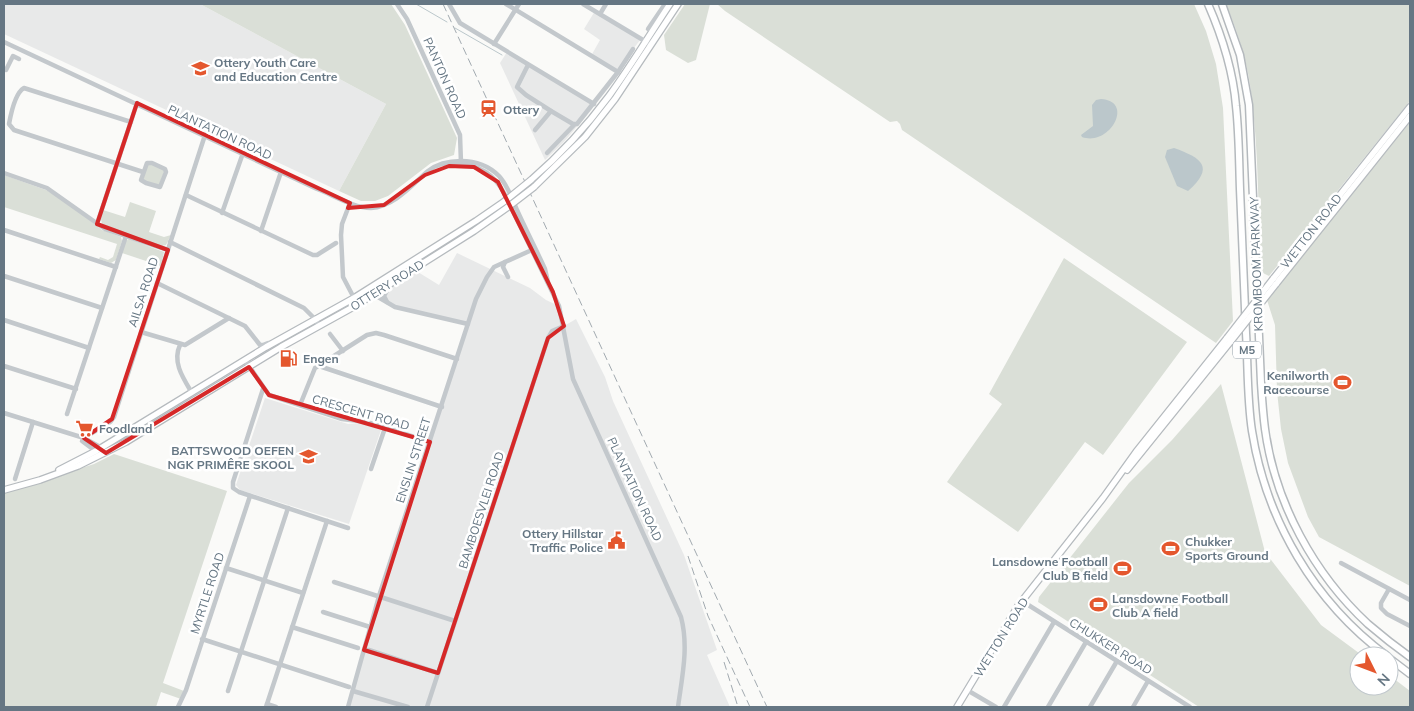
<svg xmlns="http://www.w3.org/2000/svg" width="1414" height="711" font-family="Mulish,sans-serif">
<rect width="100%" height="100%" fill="#fafaf8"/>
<g fill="#e8e9e9">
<path d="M4,4H200L386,104L339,191L4,34Z"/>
<path d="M595,11L641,39L633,49L618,72L591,56L600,40L584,29Z"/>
<path d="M507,52L594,104L592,109L563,143L545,160L500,63Z"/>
<path d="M457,253L530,288L546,300L559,306L564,326L576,319L605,377L613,401L684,555L717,650L707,655L730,707H348L370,628L468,325L395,307L385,299L391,283L413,269L439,285Z"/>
<path d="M265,398L348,424L360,423L381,430L349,524L240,490L236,485Z"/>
</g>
<g fill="#dadfd7">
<path d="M200,4H391L405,25L457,138L454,155L431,163L388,196L375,201H361L339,191L386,104Z"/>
<path d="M685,4H710L696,60L688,63L666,50L664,35Z"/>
<path d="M717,4H1194L1206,31L1216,64L1223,108L1233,321L1216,343L902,130L900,124L897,121L890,122L725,11Z"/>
<path d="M1226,4H1410V101L1269,276L1261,272C1258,215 1259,157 1252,100C1249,67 1239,35 1226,4Z"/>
<path d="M1410,122V586L1319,537L1308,517L1288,463L1281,429L1277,391L1275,325L1267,300Z"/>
<path d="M150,164L164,169V172L159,185L144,181L143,177L147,165Z"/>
<path d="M4,175L46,190L65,201L102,230L121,237L122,241L116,260L111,263L99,259L100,257L108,260L113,257L117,244L4,207Z"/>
<path d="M130,202L156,211L149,232L164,237L171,235L166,245L162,246L109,228L102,224L101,219L103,210L125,217Z"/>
<path d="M129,239L164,252L161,266L122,253L126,241Z"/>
<path d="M1064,258L1187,342L1103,455L1085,442L1018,532L947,482L1002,404L989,394Z"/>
<path d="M1221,384L1265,552L1321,625L1363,656H1359V686H1389V675L1410,691V707H1199L1038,602L1039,597L1129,483L1172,440Z"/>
<path d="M114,454L227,491L163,683L184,691L181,699L161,692L156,707H4V493L94,464Z"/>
</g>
<g fill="#bbc7cb">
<path d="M1101,99C1135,101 1110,147 1082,137L1081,135L1093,126L1092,105L1096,100Z"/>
<path d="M1174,148C1202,158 1215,167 1188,191L1177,186L1165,157L1167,150Z"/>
</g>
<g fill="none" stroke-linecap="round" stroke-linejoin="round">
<g stroke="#bbc7cb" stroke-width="1">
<path d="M416,4L447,22"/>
<path d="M455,28L502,55"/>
</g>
<defs>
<g id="major">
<path d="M531,180C560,155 586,127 609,96C631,66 650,34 670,4"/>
<path d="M534,187L585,137L615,99L678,4"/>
<path d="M1273,279L1410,107"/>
<path d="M1276,284L1410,116"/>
<path d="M59,470L96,451L266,347L354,298L476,221L505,201"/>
<path d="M1127,470L1231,341"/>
<path d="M4,490L40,480L78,466L126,442L281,347L355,306L474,231L508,207"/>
<path d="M957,707L1018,606L1103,498L1136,452L1227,338"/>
</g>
<g id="highway">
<path d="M1208,4C1222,36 1233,70 1236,106C1239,133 1239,161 1240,189C1242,237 1244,285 1246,333C1248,365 1247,399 1252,431C1266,520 1314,602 1387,656"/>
<path d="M1222,4L1240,55L1249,105L1261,383C1262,399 1263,414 1265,429C1275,503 1314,574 1368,624C1382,636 1396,647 1410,657"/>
<path d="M1389,658L1410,674"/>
</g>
</defs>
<use href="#major" stroke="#b5babe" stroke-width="8"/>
<use href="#highway" stroke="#b4b9bd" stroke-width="9"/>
<g stroke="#c3c8cc" stroke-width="4.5">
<path d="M397,4L407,19L460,135L461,163"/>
<path d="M449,4L460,23L594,104"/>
<path d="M506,4L618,72"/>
<path d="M583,4L648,43"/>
<path d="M600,14L606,4"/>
<path d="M648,29L665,4"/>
<path d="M4,42L317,189C333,195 354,208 371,208C394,207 412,185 428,171C437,164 450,161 461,161C475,161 489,166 499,176C508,186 512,198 517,210C526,230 536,249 545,269L548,282"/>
<path d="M494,44L519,4"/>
<path d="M528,65L517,87L526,95L551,111"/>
<path d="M6,70L13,56L19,59"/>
<path d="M131,122L24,88C15,93 11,113 9,124L14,130L143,172"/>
<path d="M535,130L551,111L573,124H577L618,72L633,49"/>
<path d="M547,153L574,125"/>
<path d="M147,163H152L165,169L166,172L160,187L146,183L141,180Z"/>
<path d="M445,166C471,161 491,169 504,193L559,306L573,379L681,617C689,647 682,677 678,707"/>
<path d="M4,173L47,188L105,229L168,250"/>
<path d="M186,195L313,255H317L336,243"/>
<path d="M350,203L342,224L341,235L343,277L354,298"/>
<path d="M222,213L243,153"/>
<path d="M97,224L137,103"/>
<path d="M4,230L116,267"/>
<path d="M261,231L281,172"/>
<path d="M170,242L304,308L316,320L319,326"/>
<path d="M505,262L503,267L508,277"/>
<path d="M4,276L102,308"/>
<path d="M157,283L245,326L260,345H263L268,343"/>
<path d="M372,295L378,297L395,307L468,324"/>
<path d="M387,302L384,296L390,285"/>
<path d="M4,320L89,348"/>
<path d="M141,332L185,345L229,318"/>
<path d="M330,334L343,351"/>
<path d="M180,345C172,362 183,378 192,393"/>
<path d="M245,360L269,395L342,419L367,422L430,442"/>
<path d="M319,365L322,367L442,407"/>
<path d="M4,366L76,389"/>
<path d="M263,389L233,482V488L239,492L348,528"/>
<path d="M300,405L315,368L367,335L376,333L384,335L457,359"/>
<path d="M4,413L84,438L102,448L106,453"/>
<path d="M67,414L126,236"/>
<path d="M82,441L98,453"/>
<path d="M83,441C90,429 107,430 114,417L205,135"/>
<path d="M371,469L385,428"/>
<path d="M15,479L33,422"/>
<path d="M1341,563L1410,600"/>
<path d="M226,568L303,593"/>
<path d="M334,582L455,621"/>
<path d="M1389,589L1381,603V608L1387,614L1410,626"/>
<path d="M1022,601L1190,707"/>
<path d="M323,612L370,627"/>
<path d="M292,627L358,648"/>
<path d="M202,639L349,687"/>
<path d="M364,650H369L438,673"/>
<path d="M967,690L996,707"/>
<path d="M228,691L288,508"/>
<path d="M353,691L408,707"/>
<path d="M267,704L276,707"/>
<path d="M178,707L186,690L250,496"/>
<path d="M266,707L327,521"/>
<path d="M348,707L379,596L476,299L487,277L494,267L534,249"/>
<path d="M427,707L548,338L552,331L564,326"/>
<path d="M1004,707L1054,622"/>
<path d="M1048,707L1086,642"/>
<path d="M1090,707L1117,661"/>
<path d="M1133,707L1148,681"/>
</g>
<use href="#major" stroke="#fff" stroke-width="5.5"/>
<use href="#highway" stroke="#fff" stroke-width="6"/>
<g stroke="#a2aab0" stroke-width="1" stroke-dasharray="8 4" stroke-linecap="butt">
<path d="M443,4L767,707"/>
<path d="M688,556L708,616L750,707"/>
<path d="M724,662L738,707"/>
</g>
<defs>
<g id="major-bridge">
<path d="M505,201L531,180"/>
<path d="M508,207L534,187"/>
<path d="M1227,338L1273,279"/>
<path d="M1231,341L1276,284"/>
</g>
</defs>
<use href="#major-bridge" stroke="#b5babe" stroke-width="8" stroke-linecap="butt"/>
<use href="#major-bridge" stroke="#fff" stroke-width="5.5"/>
</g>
<path fill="none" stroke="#d62828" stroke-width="4" stroke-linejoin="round" d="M137,103L350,203L348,208L384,205L425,175L449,166L474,167L498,182L553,292L564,326L548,338L438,673L364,650L430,442L269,395L249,367L106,453L84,438L112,419L168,250L97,224Z"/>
<defs>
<symbol id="school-bare" viewBox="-9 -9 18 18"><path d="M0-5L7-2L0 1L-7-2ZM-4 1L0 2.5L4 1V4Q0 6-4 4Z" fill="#e4572e" stroke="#fff" stroke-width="2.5" paint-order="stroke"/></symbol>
<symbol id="station-bare" viewBox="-9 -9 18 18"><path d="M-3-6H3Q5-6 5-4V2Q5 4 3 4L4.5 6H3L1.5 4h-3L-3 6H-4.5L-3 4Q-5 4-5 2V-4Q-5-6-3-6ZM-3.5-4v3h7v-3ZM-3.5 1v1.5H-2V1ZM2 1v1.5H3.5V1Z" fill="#e4572e" stroke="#fff" stroke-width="2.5" paint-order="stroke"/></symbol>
<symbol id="fuel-bare" viewBox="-9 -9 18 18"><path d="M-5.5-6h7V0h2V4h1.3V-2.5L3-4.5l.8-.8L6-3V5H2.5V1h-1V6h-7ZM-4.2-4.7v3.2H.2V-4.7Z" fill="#e4572e" stroke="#fff" stroke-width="2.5" paint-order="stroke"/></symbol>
<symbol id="stadium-bare" viewBox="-9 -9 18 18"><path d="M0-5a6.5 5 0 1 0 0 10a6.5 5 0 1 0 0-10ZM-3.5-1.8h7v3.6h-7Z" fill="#e4572e" stroke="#fff" stroke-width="2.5" paint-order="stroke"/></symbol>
<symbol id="supermarket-bare" viewBox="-9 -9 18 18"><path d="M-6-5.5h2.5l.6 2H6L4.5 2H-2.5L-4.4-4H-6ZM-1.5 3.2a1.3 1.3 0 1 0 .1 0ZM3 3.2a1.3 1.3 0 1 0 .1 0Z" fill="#e4572e" stroke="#fff" stroke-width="2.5" paint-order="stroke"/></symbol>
<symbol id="civic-bare" viewBox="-9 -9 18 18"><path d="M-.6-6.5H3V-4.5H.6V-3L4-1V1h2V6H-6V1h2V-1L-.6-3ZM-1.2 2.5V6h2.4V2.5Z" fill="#e4572e" stroke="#fff" stroke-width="2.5" paint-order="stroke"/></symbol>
</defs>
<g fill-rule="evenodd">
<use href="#school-bare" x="188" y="56" width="25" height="25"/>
<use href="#station-bare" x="476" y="96" width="25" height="25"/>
<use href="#fuel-bare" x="276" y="346" width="25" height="25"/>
<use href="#stadium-bare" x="1330" y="370" width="25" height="25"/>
<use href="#supermarket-bare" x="72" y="416" width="25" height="25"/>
<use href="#school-bare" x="296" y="444" width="25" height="25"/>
<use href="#civic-bare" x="604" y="528" width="25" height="25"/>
<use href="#stadium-bare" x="1158" y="536" width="25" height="25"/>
<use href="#stadium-bare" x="1110" y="556" width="25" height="25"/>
<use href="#stadium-bare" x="1086" y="592" width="25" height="25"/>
</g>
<g text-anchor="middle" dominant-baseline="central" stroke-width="5" stroke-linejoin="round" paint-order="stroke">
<rect fill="#fff" stroke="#939fa8" stroke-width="1" x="1233" y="341.5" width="28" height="17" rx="4"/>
<g font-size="11" font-weight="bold" fill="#657683">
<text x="1247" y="350">M5</text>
</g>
<g font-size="12" font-weight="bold" fill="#657683" stroke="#fff" text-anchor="start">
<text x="214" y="62">Ottery Youth Care<tspan x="214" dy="14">and Education Centre</tspan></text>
<text x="503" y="109">Ottery</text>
<text x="303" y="358">Engen</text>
<text x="1329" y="375" text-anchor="end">Kenilworth<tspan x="1329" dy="14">Racecourse</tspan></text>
<text x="99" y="428">Foodland</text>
<text x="294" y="450" text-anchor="end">BATTSWOOD OEFEN<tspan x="294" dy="14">NGK PRIMÊRE SKOOL</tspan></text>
<text x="603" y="533" text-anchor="end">Ottery Hillstar<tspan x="603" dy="14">Traffic Police</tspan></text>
<text x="1185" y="541">Chukker<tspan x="1185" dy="14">Sports Ground</tspan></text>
<text x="1108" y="561" text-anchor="end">Lansdowne Football<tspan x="1108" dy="14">Club B field</tspan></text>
<text x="1112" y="598">Lansdowne Football<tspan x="1112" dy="14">Club A field</tspan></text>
</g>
<g font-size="12" fill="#657683" stroke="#fff">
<text transform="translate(445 78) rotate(66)">PANTON ROAD</text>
<text transform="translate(220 132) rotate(25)">PLANTATION ROAD</text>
<text transform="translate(1311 231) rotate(-52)">WETTON ROAD</text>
<text transform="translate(1256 264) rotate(-92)">KROMBOOM PARKWAY</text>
<text transform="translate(387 285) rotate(-32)">OTTERY ROAD</text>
<text transform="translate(143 292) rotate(-72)">AILSA ROAD</text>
<text transform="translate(361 412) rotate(16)">CRESCENT ROAD</text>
<text transform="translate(413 460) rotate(-72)">ENSLIN STREET</text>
<text transform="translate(635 489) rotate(65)">PLANTATION ROAD</text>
<text transform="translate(481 510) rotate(-72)">BAMBOESVLEI ROAD</text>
<text transform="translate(207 593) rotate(-72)">MYRTLE ROAD</text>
<text transform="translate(1001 637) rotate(-58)">WETTON ROAD</text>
<text transform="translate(1111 646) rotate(32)">CHUKKER ROAD</text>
</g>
</g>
<rect width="1414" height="711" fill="none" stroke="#657683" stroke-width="10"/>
<g transform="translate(1374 671) rotate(132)"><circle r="24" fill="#ffffff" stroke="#c1c8cd"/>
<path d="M0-4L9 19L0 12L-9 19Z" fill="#e4572e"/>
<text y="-8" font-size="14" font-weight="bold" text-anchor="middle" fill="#657683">N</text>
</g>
</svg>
